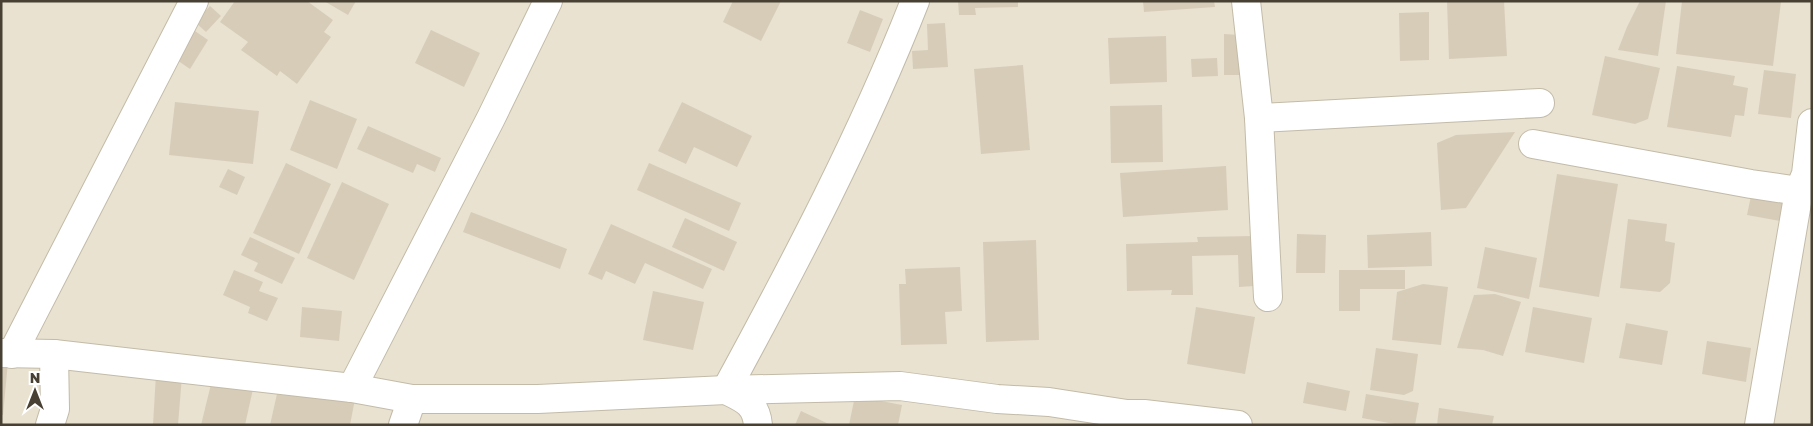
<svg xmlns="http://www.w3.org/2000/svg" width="1813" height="426" font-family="'Golos Text',sans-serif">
<rect width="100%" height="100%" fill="#f4f0e4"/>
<rect fill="#e9e2d1" x="1" y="1" width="1811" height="424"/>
<g fill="#d7ccb8">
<path d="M235,1H307L333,20L324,32L331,37L297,84L280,71L277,76L241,50L248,42L220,22Z"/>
<path d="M324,1H356L348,15Z"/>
<path d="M733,1H781L761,41L723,22Z"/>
<path d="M958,1H1018V7L975,8L976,15H959Z"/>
<path d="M1143,1H1214L1215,7L1144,12Z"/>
<path d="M1447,1H1504L1507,56L1449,59Z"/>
<path d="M1640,1H1666L1658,56L1618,50L1627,27Z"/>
<path d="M1682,1L1781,2L1773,66L1676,54Z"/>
<path d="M210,6L221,16L206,32L195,22Z"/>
<path d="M860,10L883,19L870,52L847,43Z"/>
<path d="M1429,12V60L1400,61L1399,13Z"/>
<path d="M945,23L948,67L913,69L912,51L928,50L927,24Z"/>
<path d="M192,29L208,40L190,69L174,58Z"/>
<path d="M431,30L480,53L464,87L415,63Z"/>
<path d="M1224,34L1240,35V75H1224Z"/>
<path d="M1166,36L1167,82L1110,84L1108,38Z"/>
<path d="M1605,56L1660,68L1648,119L1635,124L1592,115Z"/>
<path d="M1217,58L1218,76L1192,77L1191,59Z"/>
<path d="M1023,65L1030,150L981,154L974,69Z"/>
<path d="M1677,66L1735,76L1733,85L1748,88L1744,116L1735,115L1731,137L1667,127Z"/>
<path d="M1764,70L1796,74L1791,118L1758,114Z"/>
<path d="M310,100L357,119L337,169L290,150Z"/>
<path d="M175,102L259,111L253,164L169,155Z"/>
<path d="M682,102L752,136L737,167L694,147L686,164L658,151Z"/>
<path d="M1162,105L1163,162L1111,163L1110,106Z"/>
<path d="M368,126L441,158L435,172L417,164L413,173L357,149Z"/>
<path d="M1515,132L1466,208L1441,210L1437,143L1456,135Z"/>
<path d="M286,163L331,184L299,254L253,233Z"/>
<path d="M649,163L741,203L729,231L637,190Z"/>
<path d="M1226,166L1228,210L1123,217L1120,173Z"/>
<path d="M228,169L245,177L237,195L219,187Z"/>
<path d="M1557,174L1618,184L1599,297L1539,287Z"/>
<path d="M342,182L389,204L354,280L307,258Z"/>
<path d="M1751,196L1784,202L1780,221L1747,215Z"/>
<path d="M471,212L567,249L560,269L463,232Z"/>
<path d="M685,218L737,242L724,271L672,247Z"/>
<path d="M1628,219L1667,224L1665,241L1675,243L1670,283L1660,292L1620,288Z"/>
<path d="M611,224L712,269L703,289L645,263L635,284L606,271L602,280L588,274Z"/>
<path d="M1431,232L1432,266L1368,268L1367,235Z"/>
<path d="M1297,234L1326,235L1325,273H1296Z"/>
<path d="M1253,236L1254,286L1239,287L1238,255L1192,256L1193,295H1171L1172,290L1127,291L1126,244L1198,242L1197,237Z"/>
<path d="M250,237L295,258L282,284L254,271L258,263L241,255Z"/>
<path d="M1036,240L1039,340L986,342L983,242Z"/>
<path d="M1485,247L1537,258L1529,299L1477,288Z"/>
<path d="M960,267L962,311L945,312L947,344L901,345L899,284H906L905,269Z"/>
<path d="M234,270L263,282L259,291L278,298L267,321L248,313L250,307L223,295Z"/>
<path d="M1339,270H1405V289H1360V311H1339Z"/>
<path d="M1423,284L1448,287L1441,345L1392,340L1397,292Z"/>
<path d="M653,291L704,302L693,350L643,340Z"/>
<path d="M1495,294L1521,302L1503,356L1483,350L1457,348L1474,295Z"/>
<path d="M302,307L342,311L339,341L300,337Z"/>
<path d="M1196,307L1255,317L1245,374L1187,364Z"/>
<path d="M1533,307L1592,318L1584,363L1525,352Z"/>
<path d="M1626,323L1668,331L1662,365L1619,358Z"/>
<path d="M1707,341L1751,348L1746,382L1702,374Z"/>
<path d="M1376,348L1418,354L1413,391L1404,395L1370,390Z"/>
<path d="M1,361L8,362L3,415H1Z"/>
<path d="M156,374L182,376L178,425H153Z"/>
<path d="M212,380L253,389L245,425H201Z"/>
<path d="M1307,382L1350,391L1346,411L1303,403Z"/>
<path d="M279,385L355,399L350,425H270Z"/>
<path d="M1366,394L1419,403L1415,425H1400L1362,418Z"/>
<path d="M855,396L902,405L898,425H849Z"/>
<path d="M1439,408L1494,416L1492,425H1437Z"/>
<path d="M801,411L831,425H795Z"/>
</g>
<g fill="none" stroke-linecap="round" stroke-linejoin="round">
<defs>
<g id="minor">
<path d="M1246,1L1259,118L1268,297"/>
<path d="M1259,118L1540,103"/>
<path d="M1533,144L1751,184L1799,191"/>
<path d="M1,353L54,354L352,388L412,399H538L726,390L900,386L997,399L1049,402L1127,414H1144L1238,425"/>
<path d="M12,354L194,1"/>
<path d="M352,388L491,118L548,1"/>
<path d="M50,425L55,409L54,354"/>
<path d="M403,425L412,399"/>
<path d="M758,425C756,403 744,399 726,390C795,263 862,136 915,1"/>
<path d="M1759,425L1799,191L1806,174L1812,123"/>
</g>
</defs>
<use href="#minor" stroke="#c3bba8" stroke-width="30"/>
<use href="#minor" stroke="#fff" stroke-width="28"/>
</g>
<rect width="1813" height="426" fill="none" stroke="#474033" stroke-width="5"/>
<g transform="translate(35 391)" stroke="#ffffff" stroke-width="4" paint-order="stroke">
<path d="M0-4L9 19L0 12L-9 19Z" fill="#474033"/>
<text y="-8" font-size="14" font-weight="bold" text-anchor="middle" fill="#474033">N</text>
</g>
</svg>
